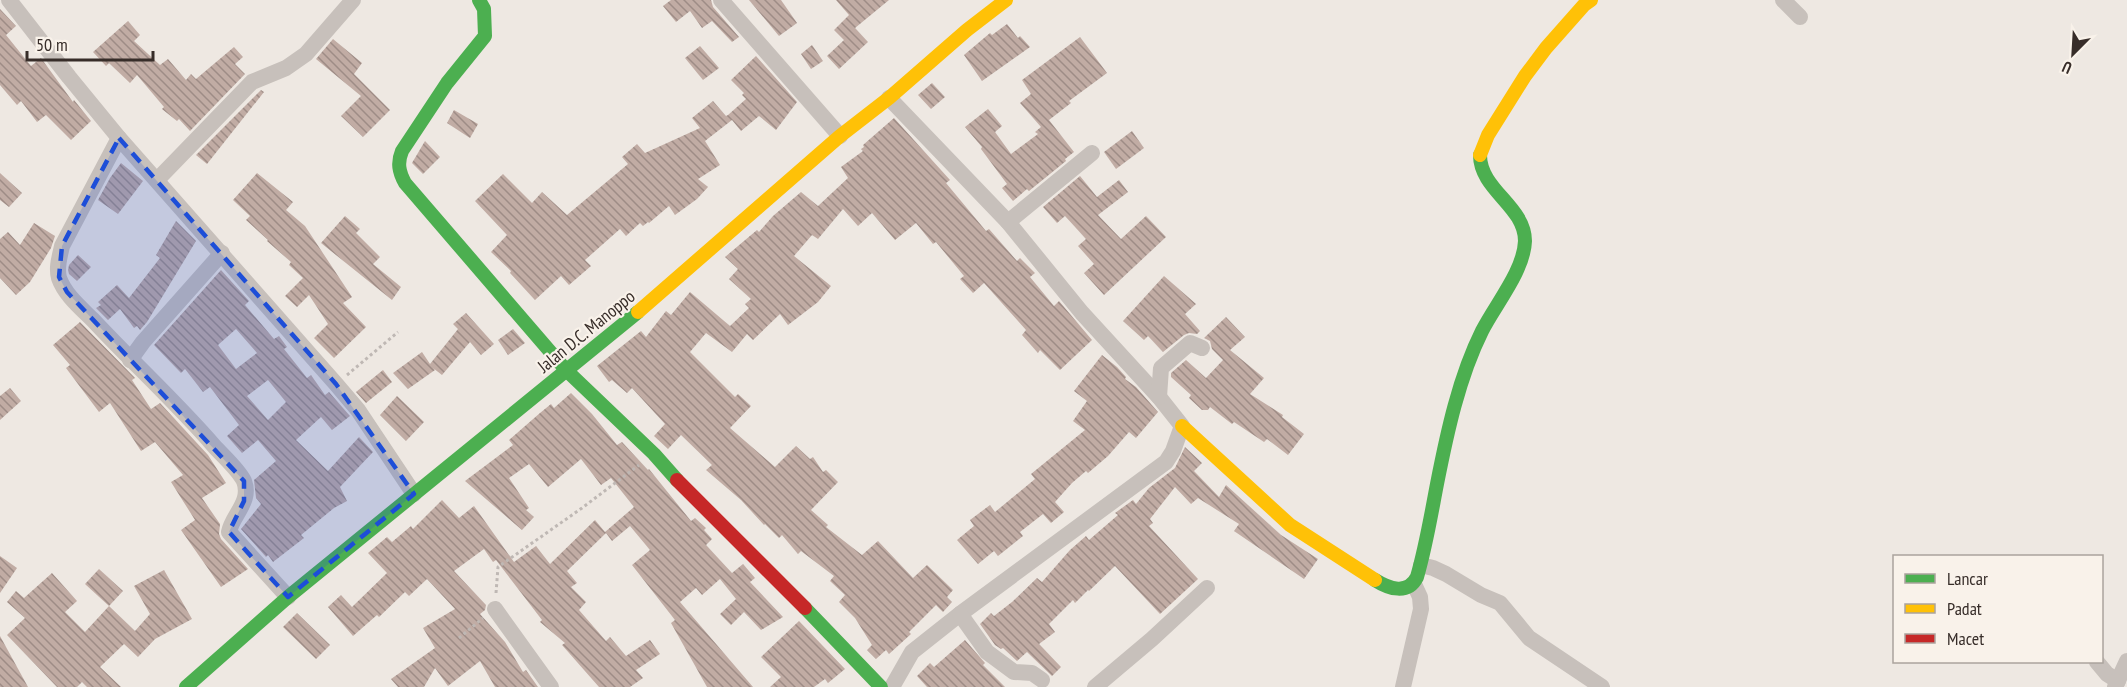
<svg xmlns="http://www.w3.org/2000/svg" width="2127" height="687" font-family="'PT Sans Narrow',sans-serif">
<defs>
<pattern id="building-back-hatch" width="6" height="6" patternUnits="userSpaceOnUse" patternTransform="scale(1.5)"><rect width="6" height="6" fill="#c1aca4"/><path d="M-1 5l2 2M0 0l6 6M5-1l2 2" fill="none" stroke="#9e8c86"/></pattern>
</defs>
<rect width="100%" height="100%" fill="#eee8e2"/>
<g fill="url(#building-back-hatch)" fill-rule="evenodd">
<path d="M671,0H711L713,7L739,37L732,42L712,21L702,28L690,11L676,22L663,6Z"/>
<path d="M749,0H781L797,23L779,36Z"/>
<path d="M836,0H889L855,28L868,42L839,69L827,56L844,40L834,30L849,15Z"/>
<path d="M0,9L16,26L6,35L31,66L41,58L73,102L74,100L91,121L71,140L46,115L37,122L21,101L17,105L0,85Z"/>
<path d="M128,21L140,35L134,41L160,65L168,59L186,80L191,74L196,79L234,47L243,57L235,64L245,74L190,131L179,119L177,121L162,109L164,107L137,75L130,83L109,63L106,66L93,52Z"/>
<path d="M1007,24L1018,38L1020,36L1030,47L982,81L964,55L990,33L992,35Z"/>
<path d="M1080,37L1107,73L1069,101L1071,103L1049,120L1074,152L1065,159L1066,161L1029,191L1027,189L1013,201L1002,188L1007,184L981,149L982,147L965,127L988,109L1002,126L995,132L1011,154L1038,134L1035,132L1041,127L1020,103L1031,94L1022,80Z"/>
<path d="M333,39L362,63L354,74L390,110L363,137L341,116L361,96L316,59Z"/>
<path d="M812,45L823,61L811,69L801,54Z"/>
<path d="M700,46L719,68L703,80L685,58Z"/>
<path d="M756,56L797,102L776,130L759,116L741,131L732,120L705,141L720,165L698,179L708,187L697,199L675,215L669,206L649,223L648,222L643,226L640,223L626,236L620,229L585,260L591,266L569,285L561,276L535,300L510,273L511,271L491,252L507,235L475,201L503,174L532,203L542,192L567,215L628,164L622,157L637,144L645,153L700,128L692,118L713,101L726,116L728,115L746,99L742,95L744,93L731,80Z"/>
<path d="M932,83L945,97L931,109L918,95Z"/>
<path d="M261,90L264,92L207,164L196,155Z"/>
<path d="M454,110L478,124L470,138L447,123Z"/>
<path d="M894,118L950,180L946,183L986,231L989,229L1017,261L1020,258L1035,273L1030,277L1054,306L1059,301L1092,340L1060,370L1040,350L1038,353L1022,335L1026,330L984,283L973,293L960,279L964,276L936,242L933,244L916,223L895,240L872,213L858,226L843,209L818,239L812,235L794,256L831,286L818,302L788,325L780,314L753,340L747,334L732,352L706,333L690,352L735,397L738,394L751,406L730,428L775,467L796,446L810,459L813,457L823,472L826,470L838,482L811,510L828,525L826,527L862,555L878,541L913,578L927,565L953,590L947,597L952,602L943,612L936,605L909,632L911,634L889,654L886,650L876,659L867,650L872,645L855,618L839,602L845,595L830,581L834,576L801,551L798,554L782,535L779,538L765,524L764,525L741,500L706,470L712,465L681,435L668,449L654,436L665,424L632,388L627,393L612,380L609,382L597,366L641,331L646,337L666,311L671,315L690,292L730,326L749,308L745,304L751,299L729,279L738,269L725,257L757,230L759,232L773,216L801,192L818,206L848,178L841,167L863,151L861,149L864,147L863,145Z"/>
<path d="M1132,131L1144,148L1116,169L1104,152Z"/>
<path d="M425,141L440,157L423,174L412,163Z"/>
<path d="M121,163L143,181L118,214L98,200L110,178Z"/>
<path d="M0,173L22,193L9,207L0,200Z"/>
<path d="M257,173L293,202L286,210L305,226L352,297L343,303L366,327L334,358L314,338L328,324L309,295L297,307L285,296L303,278L289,265L291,262L267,241L268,240L246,220L250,216L233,200Z"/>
<path d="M1080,176L1097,197L1119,180L1128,192L1098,215L1121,239L1146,216L1166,237L1104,295L1084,273L1094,264L1078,246L1086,239L1065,216L1057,223L1043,207Z"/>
<path d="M345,216L360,229L356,233L380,257L373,264L401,287L392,300L321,243Z"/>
<path d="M176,221L196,241L147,322L140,330L137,326L134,328L120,309L108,320L96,308L101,305L98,302L117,285L129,298L160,258L156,255Z"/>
<path d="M34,223L55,236L51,248L30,282L16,295L0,278V239L8,232L20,245Z"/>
<path d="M78,255L91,267L77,281L69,274L68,270L69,265Z"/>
<path d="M221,270L249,301L245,305L274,339L279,336L287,347L284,349L307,378L311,375L325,395L329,392L350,416L332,430L321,417L296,440L328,471L359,437L373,452L340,487L347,501L334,508L301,535L304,538L273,562L268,555L266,557L241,529L261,504L256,498L254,480L276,461L258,440L242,453L227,436L239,425L210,387L203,392L185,369L181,373L154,345ZM236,329L257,353L236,369L218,345ZM268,380L286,402L268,420L247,396Z"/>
<path d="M1164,276L1196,304L1185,314L1200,331L1197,334L1189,333L1184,335L1163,352L1148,336L1144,340L1123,321Z"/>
<path d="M466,313L494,344L481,355L470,342L442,375L433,368L435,370L408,389L393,373L422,352L430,364L458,329L453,324Z"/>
<path d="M1226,317L1245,337L1230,350L1264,378L1250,394L1283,415L1282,417L1304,434L1288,455L1267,439L1264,442L1234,422L1232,424L1210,407L1208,410H1202L1189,398L1191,395L1171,377V373L1186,360L1206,378L1223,360L1212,349L1210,341L1204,338Z"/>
<path d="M80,322L135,378L132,380L151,409L160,403L208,455L226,483L202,498L220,524L219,534L221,539L248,569L221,587L181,530L195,520L171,482L183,475L155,442L141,451L110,403L99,412L66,368L70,365L53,345Z"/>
<path d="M513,329L525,343L508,355L498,340Z"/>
<path d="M1102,355L1117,367L1126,377L1125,379L1136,387L1158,412L1136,438L1129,432L1108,456L1088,473L1086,471L1072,483L1055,502L1064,512L1051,523L1043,514L1020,532L1023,536L998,556L994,551L978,564L957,540L974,526L970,520L990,505L995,512L1035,479L1031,474L1085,430L1073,421L1087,401L1074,391Z"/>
<path d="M383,370L392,382L366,403L356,392Z"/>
<path d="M10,388L21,401L0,420V396Z"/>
<path d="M571,393L592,414L617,445L622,442L648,470L649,469L691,521L695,518L706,528L704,530L712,539L706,545L732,573L743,564L755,578L750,582L783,617L761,630L744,612L731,625L720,614L736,599L720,579L702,595L696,588L680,602L753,687H707L671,623L675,620L632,565L650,550L630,526L612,541L606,533L567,571L577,583L571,587L586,602L579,610L606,641L610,637L626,656L650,640L660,654L636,670L643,678L630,687H599L562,645L565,643L540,622L542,620L496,560L493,562L484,549L454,571L486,605L485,610L480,614L505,642L523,672L526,670L538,687H495L480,661L448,686L435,668L424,687H398L391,679L435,648L423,628L455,609L427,579L409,596L405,592L379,617L377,615L353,636L328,607L341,595L352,607L387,573L368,553L387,537L392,542L411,526L413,529L442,500L459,518L474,506L514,562L536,546L550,564L595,520L605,532L634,507L611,478L601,485L581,459L548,487L529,464L509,478L529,508L526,510L534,517L522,530L465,481L513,445L509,440L540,413L551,404L554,408Z"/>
<path d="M397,396L424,422L406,441L380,415Z"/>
<path d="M1185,447L1202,463L1194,471L1219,497L1226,485L1281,535L1318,559L1304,579L1234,531L1239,524L1198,498L1191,504L1175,487L1150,519L1153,523L1149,526L1198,579L1160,614L1115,566L1089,591L1088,590L1075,603L1073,600L1049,624L1055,632L1039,644L1061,667L1052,676L1027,652L1017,661L1003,648L1001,649L995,645L980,624L991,613L994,616L1012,602L1037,578L1042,582L1070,550L1086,536L1089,540L1118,515L1115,513L1133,500L1136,504L1149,488L1175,468Z"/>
<path d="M0,556L17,568L0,593Z"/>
<path d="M99,569L123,591L109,606L85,584Z"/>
<path d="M164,570L192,619L155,639L138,657L124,644L100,667L121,687H87L82,682L77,687H57L7,635L25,618L7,602L16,591L24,598L52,573L77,601L65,612L85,632L109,606L135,631L150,614L134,586Z"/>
<path d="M297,613L330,645L316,659L283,627Z"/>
<path d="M799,621L845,669L828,683L825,679L814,687H770L781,677L761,657Z"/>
<path d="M0,636L28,687H0Z"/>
<path d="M965,640L985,663L983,665L1005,687H927L917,676L930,663L934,667Z"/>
</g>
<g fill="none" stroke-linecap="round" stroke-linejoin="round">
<g stroke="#bfb8b4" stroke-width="3" stroke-dasharray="3 3" stroke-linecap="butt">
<path d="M347,375L398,332"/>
<path d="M496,593L498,567L582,508L639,465"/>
<path d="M459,638L483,618"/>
</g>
<g stroke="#c7c0bb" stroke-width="16">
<path d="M9,0L69,77L119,138L336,384L358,410L414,494"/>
<path d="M721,0L840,136"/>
<path d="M1783,0L1800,17"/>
<path d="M889,98L1008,222L1082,313L1159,397L1182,426L1173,451L1166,462L960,614L912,652L892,687"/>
<path d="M119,138L62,246C60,256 56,267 59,278C65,295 81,308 93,320C133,363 176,402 214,446C223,456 238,469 244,481C252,502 232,515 229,532L288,597"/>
<path d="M157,180L252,82L286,68L306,54L353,0"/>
<path d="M1008,222L1092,153"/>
<path d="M130,360L143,342L222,253"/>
<path d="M1159,397L1161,368L1190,343L1202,348"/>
<path d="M1421,565L1433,568L1446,574L1481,595L1500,603L1529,638L1602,687"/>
<path d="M495,609L551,687"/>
<path d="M960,614L987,652L1014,672L1032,673L1042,680"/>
<path d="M2097,662L2107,674L2118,681"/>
<path d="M1095,687L1152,639L1207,588"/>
<path d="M1403,687L1421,609L1420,597L1414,584"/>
<path d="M2115,687L2127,661"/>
</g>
<g stroke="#4caf50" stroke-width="14">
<path d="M479,0L484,9L485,36L447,83L402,151C397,163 399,172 405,183L566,370L654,454L677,480"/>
<path d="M1375,580C1389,589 1408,595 1417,577C1426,546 1431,515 1437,484C1447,433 1459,377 1482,331C1495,305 1524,271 1525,241C1525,206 1480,190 1480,155"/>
<path d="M805,608L881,687"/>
<path d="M186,687L288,597L638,312"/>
</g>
<g stroke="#ffc107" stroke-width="14">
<path d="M1480,155L1488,135L1525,76L1546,48L1584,5L1591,0"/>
<path d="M638,312L840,136L889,98L967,30L1006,0"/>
<path d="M1182,426L1290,525L1375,580"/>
</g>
<path stroke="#c62828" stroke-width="14" d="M677,480L805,608"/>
</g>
<path fill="#1d4ed8" fill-opacity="0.2" stroke="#1d4ed8" stroke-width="4.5" stroke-dasharray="12 8" stroke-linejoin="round" d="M119,138L336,384L414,494L288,597L229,532L244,501V481L67,292L59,277L62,246Z"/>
<g text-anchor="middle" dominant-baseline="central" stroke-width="4.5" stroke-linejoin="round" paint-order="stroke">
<g font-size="18" fill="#372d29" stroke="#f9f2ea">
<text transform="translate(586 331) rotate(-39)">Jalan D.C. Manoppo</text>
</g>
</g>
<rect x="1893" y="555" width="210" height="108" fill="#f9f2ea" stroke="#aba39d" stroke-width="1.5"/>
<rect x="1905" y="574" width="30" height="9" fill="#4caf50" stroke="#aba39d" stroke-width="1.5"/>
<text x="1947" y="585" font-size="18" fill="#372d29">Lancar</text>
<rect x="1905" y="604" width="30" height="9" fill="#ffc107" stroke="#aba39d" stroke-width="1.5"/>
<text x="1947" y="615" font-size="18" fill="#372d29">Padat</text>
<rect x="1905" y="634" width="30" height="9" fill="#c62828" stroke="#aba39d" stroke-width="1.5"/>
<text x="1947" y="645" font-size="18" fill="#372d29">Macet</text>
<g transform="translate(2073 54) rotate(204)" stroke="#f9f2ea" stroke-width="4.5" paint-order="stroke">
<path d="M0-4.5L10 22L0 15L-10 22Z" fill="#372d29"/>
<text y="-9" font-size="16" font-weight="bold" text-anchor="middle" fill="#372d29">U</text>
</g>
<path d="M27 51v9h126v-9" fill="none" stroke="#372d29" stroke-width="3"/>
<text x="36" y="51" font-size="18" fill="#372d29" stroke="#f9f2ea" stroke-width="4.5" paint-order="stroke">50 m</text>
</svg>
